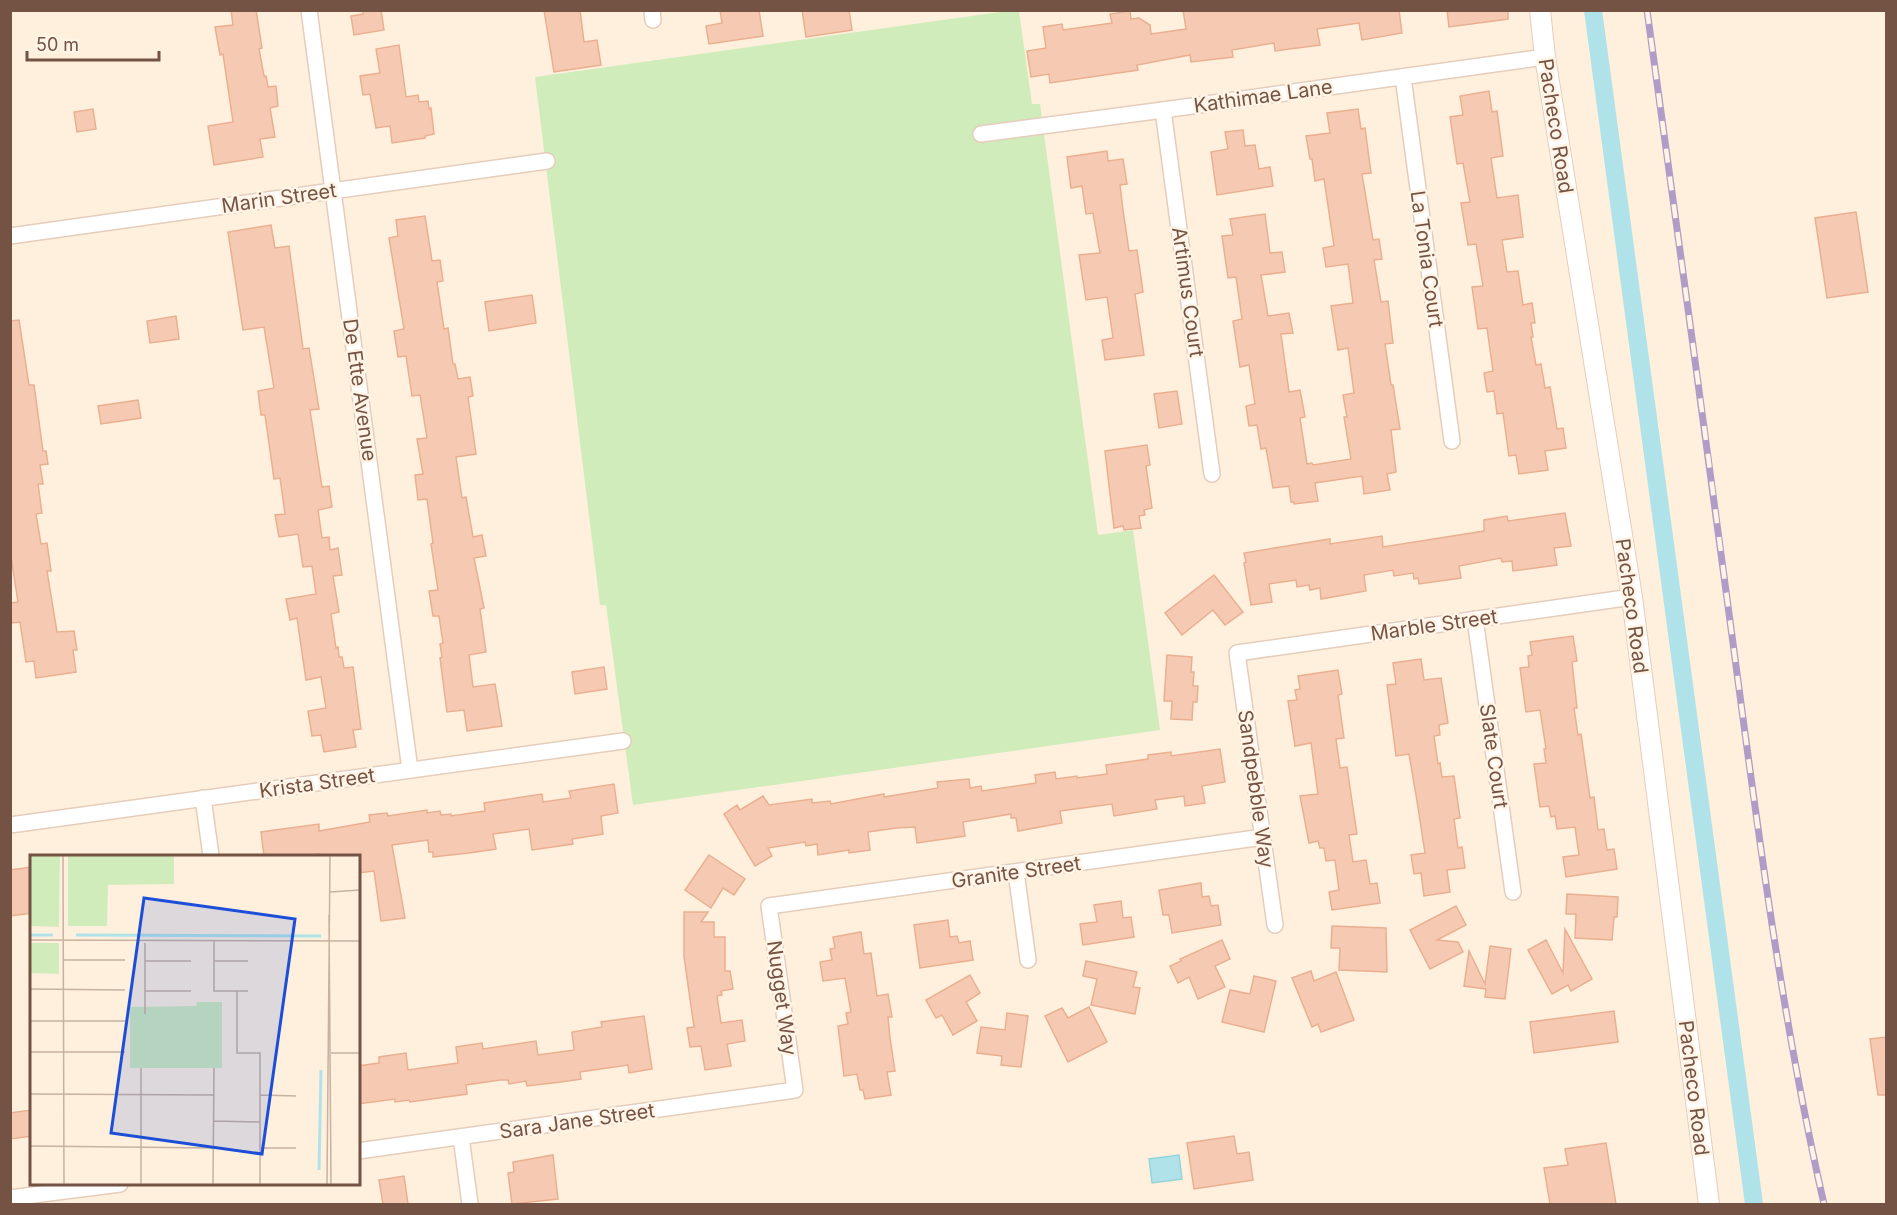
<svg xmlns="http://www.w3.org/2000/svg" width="1897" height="1215" font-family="Inter,sans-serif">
<rect width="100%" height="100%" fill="#fef0dd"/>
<path fill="#d1ecbb" d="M1007,11H1019L1032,104H1040L1098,535L1133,530L1160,730L633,805L606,605H600L535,77Z"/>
<path fill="#b0e3e9" stroke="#96d4db" stroke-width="1.5" d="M1179,1155L1182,1179L1152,1183L1149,1159Z"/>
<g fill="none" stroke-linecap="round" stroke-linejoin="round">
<path stroke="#b0e3e9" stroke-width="18" d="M1593,10L1754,1204"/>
</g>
<g fill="#f6cab2" stroke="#eaaf91" stroke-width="1.5">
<path d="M231,10H256L262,48L259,49L264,76H266L268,87L276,86L278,106L270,108L275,137L260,139L263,157L214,165L208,126L233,122L223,54L220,55L215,27L233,25Z"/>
<path d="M363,10H381L384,30L354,35L351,16L363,14Z"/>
<path d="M544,10H580L584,42L597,40L601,65L554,72Z"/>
<path d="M720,10H759L763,36L709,44L706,26L722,23Z"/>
<path d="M802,10H849L852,30L806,37Z"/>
<path d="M1183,10H1399L1402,33L1362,40L1359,23L1317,29L1320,45L1275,51L1274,43L1232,50L1233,57L1191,62L1190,55L1137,65L1138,70L1050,83L1049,74L1031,77L1027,51L1046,48L1043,27L1062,24L1063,30L1112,23L1110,14L1130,11L1131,19L1139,18L1150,25L1151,34L1186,29Z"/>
<path d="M1447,10H1508V19L1449,27Z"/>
<path d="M399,45L406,97L418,95L419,102L428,101L429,109L431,108L434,134L425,136V138L392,143L390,126L376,128L370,94L363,95L360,76L380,73L376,49Z"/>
<path d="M1489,91L1492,112L1497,111L1503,156L1491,158L1497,198L1518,195L1523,237L1502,240L1507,272L1518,271L1523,305L1532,303L1535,323H1531L1533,337H1531L1536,365L1541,364L1545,388L1550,387L1557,429L1563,428L1566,448L1545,451L1548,470L1519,474L1516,455L1509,456L1503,413L1497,414L1494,391L1487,392L1484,373L1493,371L1487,328L1478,329L1472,287L1483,286L1476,244L1468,245L1461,203L1470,202L1463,163L1457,164L1450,117L1463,115L1460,96Z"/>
<path d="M93,109L96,129L77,132L74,112Z"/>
<path d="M1358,109L1361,129L1365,128L1371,173L1362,174L1373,240L1379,239L1382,259L1374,260L1381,302L1388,301L1393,343L1385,344L1391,385H1393L1400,429L1391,430L1396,472L1387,474L1390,490L1364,494L1362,476L1315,483L1318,501L1294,504V502H1291L1289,486L1273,488L1266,448L1261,449L1257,425L1249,426L1246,406L1255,404L1249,365L1240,367L1233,321L1242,319L1236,277L1228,278L1222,236L1233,235L1230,219L1265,214L1270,253L1282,252L1285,272L1261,275L1268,316L1289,313L1293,333L1281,334L1289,392L1300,390L1305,417L1300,418L1307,464L1312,463L1313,465L1351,459L1344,417H1347L1343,395L1354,393L1348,348L1338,350L1331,306L1353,303L1348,264L1326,267L1323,248L1334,246L1324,179L1315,181L1312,159H1310L1306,136L1330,133L1327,113Z"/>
<path d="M1243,130L1245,146L1255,145L1259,169L1270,167L1273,186L1217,195L1211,152L1228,149L1225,132Z"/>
<path d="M1107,151L1108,161L1123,159L1127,184L1120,185L1123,210L1129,251L1137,250L1143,292L1135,294L1144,355L1105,360L1102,340L1113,338L1107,297L1086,300L1079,255L1100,253L1093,213L1086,214L1082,186L1071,188L1067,157Z"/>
<path d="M1856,212L1868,292L1827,298L1815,218Z"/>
<path d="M425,216L432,261L440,260L443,281L437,282L444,329L448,328L453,364H455L458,379L470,377L473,396L468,397L476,454L456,457L462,498L466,497L473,537L482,535L486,556L474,558L484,608L480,609L486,652L469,655L473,687L495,684L502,726L467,731L464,710L447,712L440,658L442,657L440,644L443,643L439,616H433L429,591L438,590L431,544L433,543L427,499L418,500L415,475L423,474L417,439L427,438L420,395L412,396L406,356L398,357L394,331L404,329L389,238L398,236L396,220Z"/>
<path d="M271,225L275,248L289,246L303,349L309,348L319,409L310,410L322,487L329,486L332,507L318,510L322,538L329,537L330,550L338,548L342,575L333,576L339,612L331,614L336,648L338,647L339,657H342L344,668L353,667L361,729L353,730L356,747L324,752L321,735L312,736L308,711L326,708L321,677L306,680L297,618L290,620L286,599L316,594L312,566L303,567L298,534L279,537L275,515L285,514L280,478L274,479L265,415H261L258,391L274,388L264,327L243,330L228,232Z"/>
<path d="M532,295L536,323L489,331L485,302Z"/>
<path d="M176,316L179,339L150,343L147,321Z"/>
<path d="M19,320L29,385H34L43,451H46L48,464L40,465L43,484H38L42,513L36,514L41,544L47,543L51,571H47L57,632L74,631L77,650H73L76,672L36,678L34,661L26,662L20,622L12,623L10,610V603L18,602L10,550V321Z"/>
<path d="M1177,391L1182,424L1159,428L1154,394Z"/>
<path d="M138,400L141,418L101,424L98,406Z"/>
<path d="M1147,445L1150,465L1146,466L1152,508L1144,510L1145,515L1139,516L1141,528L1124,530L1123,526L1114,528L1105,451Z"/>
<path d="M1565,513L1571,546L1554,548L1557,565L1513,571L1512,561L1502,562L1501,558L1459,566L1461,578L1419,584L1418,578L1414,579L1413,573L1394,576L1393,570L1364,575L1366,591L1321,599L1320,588L1310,590L1309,585L1297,587L1296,580L1269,584L1272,602L1251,605L1244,563L1246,562L1244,553L1330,539V544L1382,536L1383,547L1484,531V520L1507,516L1508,521Z"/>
<path d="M1214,575L1243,612L1225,625L1213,610L1182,635L1165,613Z"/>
<path d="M1573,636L1577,661L1572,662L1577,708H1574L1578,735L1581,734L1590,798L1594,797L1598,830L1604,829L1607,850L1614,849L1617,869L1566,877L1563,857L1579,855L1575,827L1557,829L1555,816L1551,817L1549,806L1540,807L1534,764L1546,763L1544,749H1546L1540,710L1526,712L1520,668L1529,667L1528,656L1532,655L1530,642Z"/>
<path d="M1167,655L1192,657L1191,672H1194L1193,686H1198L1197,702H1193L1192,720L1171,719L1172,701H1164Z"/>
<path d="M1421,659L1424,680L1441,678L1448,723L1439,725L1440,735L1434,736L1438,764L1440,763L1442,777L1454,776L1460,818L1454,819L1458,848L1462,847L1465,868L1447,870L1450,892L1424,896L1421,873L1414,874L1411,855L1425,853L1417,801L1409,754L1396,756L1387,685L1396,684L1393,663Z"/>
<path d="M604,667L607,689L575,694L572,672Z"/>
<path d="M1338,670L1342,694L1338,695L1344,738L1336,739L1340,768L1347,767L1353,808L1357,834L1349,835L1353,862L1366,860L1370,884L1377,883L1380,903L1332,910L1329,892L1339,890L1335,860L1326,861L1324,848H1320L1318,841L1309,843L1300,796L1318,794L1311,743L1295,746L1288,701L1297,700L1295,690L1300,689L1298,676Z"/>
<path d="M1220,749L1225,782L1202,786L1205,803L1185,806L1184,796L1155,800L1157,809L1114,816L1112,804L1060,811L1062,823L1018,831L1016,818H1011V814L963,822L965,836L917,843L915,827L896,828L868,832L870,850L849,853V850L818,855L817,844L806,846L805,842L768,848L772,856L755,866L724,814L737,805L740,810L763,796L769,805L812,799V803L830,801L831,804L884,794V797L938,788L937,782L969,779L970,788L981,786L982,791L1036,783L1035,775L1055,772L1056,779L1077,776V778L1107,774L1106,765L1148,759V755L1171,752V756Z"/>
<path d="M614,784L618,813L601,816L603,834L572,839L573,844L532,850L529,829L493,834L496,849L469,853L433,857V852H429L428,840L392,845L405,918L381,921L374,871L358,873V856H320V854L301,856H264L261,832L319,824V831L370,822L369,815L387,813L388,816L427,810V813L440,811L441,815L451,814V816L485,811L484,803L542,794L543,802L571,798L569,791Z"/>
<path d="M709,855L745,879L734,895L723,888L711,908L685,890Z"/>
<path d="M32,867V913L10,916V870Z"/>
<path d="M1201,883L1202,897L1209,896L1211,906L1218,905L1221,925L1172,933L1169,915H1163L1159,890Z"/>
<path d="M1567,894L1618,897L1617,917H1614L1612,940L1575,938L1576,914H1566Z"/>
<path d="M1121,901L1123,918L1131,917L1134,937L1083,945L1080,924L1097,922L1094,905Z"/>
<path d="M1456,906L1466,925L1437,940L1458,942L1463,952L1430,969L1410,930Z"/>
<path d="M684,912H708L701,922H714V937H725V971H730L733,989L721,991L722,995L717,996L721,1023L742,1020L745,1041L727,1044L731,1066L705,1070L701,1046L690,1047L687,1028L694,1027L684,957Z"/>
<path d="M948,920L950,937L957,936L959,943L970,941L973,960L920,968L914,925Z"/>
<path d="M1332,926L1386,928L1387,972L1339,970L1340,948H1331Z"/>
<path d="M1565,929L1592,979L1571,991L1568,985L1552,994L1528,950L1546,940L1563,973Z"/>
<path d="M861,932L864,954L871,953L877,996L888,994L892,1017H888L890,1038L895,1071L887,1072L891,1095L865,1099L863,1090H860L857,1074L844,1076L838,1026L848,1024L846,1013L851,1012L845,978L823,981L820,962L832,960L830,949L835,948L833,937Z"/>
<path d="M1222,940L1230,959L1215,966L1225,987L1198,999L1189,977L1178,983L1170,966L1181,961L1180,959Z"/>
<path d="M1490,946L1511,949L1505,999L1485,997L1486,989L1464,986L1469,951L1485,984Z"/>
<path d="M1086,961L1137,972L1133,987L1140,988L1135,1014L1091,1005L1097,979L1083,976Z"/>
<path d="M1311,971L1314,981L1336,972L1354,1020L1321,1032L1318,1024L1312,1027L1292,978Z"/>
<path d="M970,975L980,993L966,1002L977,1021L953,1035L942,1015L936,1018L926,1000Z"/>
<path d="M1254,976L1276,981L1264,1032L1222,1022L1230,990L1250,994Z"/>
<path d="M1089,1007L1107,1042L1068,1062L1045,1016L1062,1008L1068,1018Z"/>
<path d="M1614,1011L1618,1042L1534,1053L1530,1022Z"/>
<path d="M1007,1013L1028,1016L1021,1067L1001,1065L1002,1056L977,1053L981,1027L1005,1030Z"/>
<path d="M644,1016L652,1069L629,1073L628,1065L580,1072L581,1079L561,1082L527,1086L526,1081L509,1084L508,1080H500L466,1085L467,1094L410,1102L409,1100L395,1102V1099L358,1104V1066L379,1063V1057L406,1053L408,1070L458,1063L456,1047L482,1043L483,1049L536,1041L538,1055L574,1050L572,1032L602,1027L601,1022Z"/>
<path d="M1887,1037V1095H1878L1870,1039Z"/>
<path d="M32,1110V1136L10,1139V1113Z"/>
<path d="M1234,1136L1237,1154L1249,1152L1253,1180L1194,1189L1187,1143Z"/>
<path d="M1606,1143L1616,1204H1550L1544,1168L1568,1165L1565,1149Z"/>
<path d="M553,1155L558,1199L512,1204L508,1173L514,1172L513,1162Z"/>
<path d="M404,1176L408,1204H383L379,1180Z"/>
</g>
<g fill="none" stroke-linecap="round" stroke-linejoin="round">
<defs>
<g id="minor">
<path d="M309,10L410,770"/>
<path d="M652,10L653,20"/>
<path d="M1403,77L1452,441"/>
<path d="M1163,110L1212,474"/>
<path d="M981,134L1163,110L1545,57"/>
<path d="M10,236L547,161"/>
<path d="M1475,619L1513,892"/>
<path d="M203,798L211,856"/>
<path d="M10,825L623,741"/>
<path d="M1016,872L1028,960"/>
<path d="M1275,925L1237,653L1632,597"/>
<path d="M461,1137L470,1204"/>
<path d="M358,1151L795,1090L769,906L1263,837"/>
<path d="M10,1198L120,1184"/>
</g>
<path id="tertiary" d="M1540,10L1545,57L1632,597L1709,1204"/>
</defs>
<use href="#minor" stroke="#e5cdbc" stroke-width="18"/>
<use href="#tertiary" stroke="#e5cdbc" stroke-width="22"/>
<use href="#minor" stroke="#fff" stroke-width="15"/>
<use href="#tertiary" stroke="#fff" stroke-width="20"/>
<defs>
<path id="rail" d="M1647,10C1674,209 1702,407 1728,606C1755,806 1779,1007 1824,1204"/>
</defs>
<use href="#rail" stroke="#b19cc7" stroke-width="7"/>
<use href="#rail" stroke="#fff4e5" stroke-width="4.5" stroke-dasharray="14" stroke-linecap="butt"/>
</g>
<g text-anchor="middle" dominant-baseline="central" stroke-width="5" stroke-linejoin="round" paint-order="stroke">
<g font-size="20" fill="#755344" stroke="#fff4e5">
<text transform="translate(1263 96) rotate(-8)">Kathimae Lane</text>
<text transform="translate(1556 126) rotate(81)">Pacheco Road</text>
<text transform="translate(279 198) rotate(-8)">Marin Street</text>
<text transform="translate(1427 259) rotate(82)">La Tonia Court</text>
<text transform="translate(1188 292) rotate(82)">Artimus Court</text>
<text transform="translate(360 390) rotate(82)">De Ette Avenue</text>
<text transform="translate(1632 606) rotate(82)">Pacheco Road</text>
<text transform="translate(1434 625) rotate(-8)">Marble Street</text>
<text transform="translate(1494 756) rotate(82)">Slate Court</text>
<text transform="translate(317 783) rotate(-8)">Krista Street</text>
<text transform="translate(1256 789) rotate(82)">Sandpebble Way</text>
<text transform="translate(1016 872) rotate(-8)">Granite Street</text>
<text transform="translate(782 998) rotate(82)">Nugget Way</text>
<text transform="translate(1694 1088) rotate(83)">Pacheco Road</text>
<text transform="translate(577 1121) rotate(-8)">Sara Jane Street</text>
</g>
</g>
<g transform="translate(30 855)">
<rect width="330" height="330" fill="#fef0dd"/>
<path d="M0,1H30L29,72L0,71ZM38,1H144V29L78,30L77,71H38ZM0,88H29V119L0,118ZM167,147H192V213H100V152L166,151Z" fill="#d1ecbb"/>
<path fill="none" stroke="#b0e3e9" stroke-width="3" d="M0,80H23M46,80L291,81M289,315L291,215"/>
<path fill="none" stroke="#c7b1a0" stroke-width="1.5" d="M33,1L34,329M300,37L330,35M299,60L301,329M0,85L330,86M184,86V136H218M34,105H95M115,106H161M184,106H218M0,134L95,135M115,136H161M207,136V198H230V329M115,159V88M0,166H95M0,197H95M301,198H330M0,239L184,240M230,240L266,241M184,266L230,267M0,291L184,293M230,293H266M111,329V213M183,329L184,213M297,329L300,1"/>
<path fill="#1d4ed8" fill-opacity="0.15" stroke="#1d4ed8" stroke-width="3" d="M114,43L265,64L232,299L81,278Z"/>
<rect width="330" height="330" fill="none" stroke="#755344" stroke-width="3"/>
</g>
<rect width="1897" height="1215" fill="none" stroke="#755344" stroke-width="24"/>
<path d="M27 51v9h132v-9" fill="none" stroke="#755344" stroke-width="3"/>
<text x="36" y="51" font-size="18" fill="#755344" stroke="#fff4e5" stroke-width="4.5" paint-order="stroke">50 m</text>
</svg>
